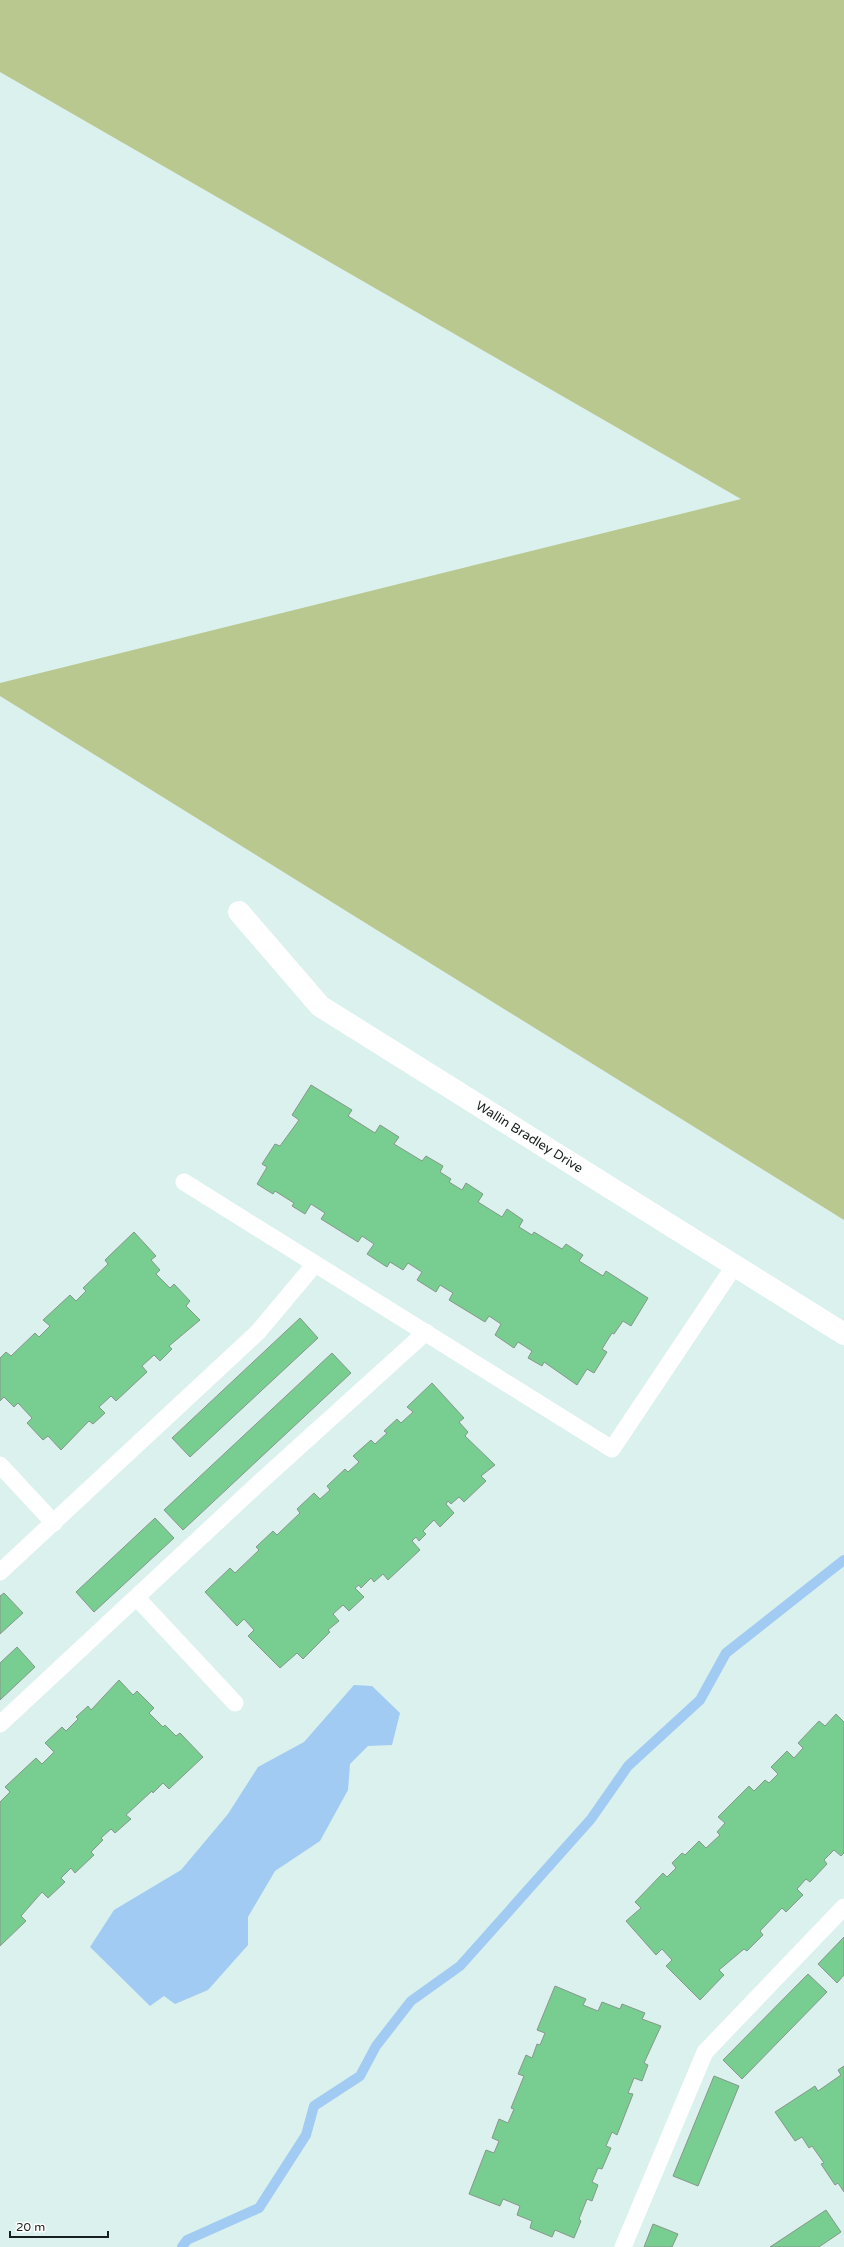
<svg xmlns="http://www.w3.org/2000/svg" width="844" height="2247" font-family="'Varela Round',sans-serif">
<rect width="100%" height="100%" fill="#daf1ed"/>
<path fill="#b8c88f" d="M0,0H844V1220L0,696V683L741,499L0,72Z"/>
<path fill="#a1cbf2" d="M354,1685L372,1686L400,1713L392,1745L368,1746L350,1764L348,1790L320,1841L275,1871L248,1917V1945L208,1990L175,2004L164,1996L150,2006L90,1947L114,1910L181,1870L228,1814L258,1767L304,1742Z"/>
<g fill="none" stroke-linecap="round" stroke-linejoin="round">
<path stroke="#a1cbf2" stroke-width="10" d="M182,2247L187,2240L259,2208L306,2135L314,2106L360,2076L376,2046L411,2001L460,1966L591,1819L628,1766L700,1700L726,1653L844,1560"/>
</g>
<g fill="#78cd91" stroke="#87978b">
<path d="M311,1085L352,1110L348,1116L375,1133L380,1125L399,1137L394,1144L422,1161L426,1156L443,1166L440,1172L451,1179L449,1182L462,1190L466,1183L483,1194L478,1202L502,1217L507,1209L523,1220L519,1227L532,1235L534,1232L562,1249L566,1244L583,1255L579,1261L603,1276L606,1271L648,1298L631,1326L623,1321L614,1334L612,1333L602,1349L607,1352L594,1373L587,1369L577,1385L544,1362L542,1366L528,1358L532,1351L518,1342L514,1348L495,1335L501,1324L489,1316L485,1322L449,1300L453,1293L440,1285L436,1292L417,1280L422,1272L408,1263L403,1270L390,1262L387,1267L367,1254L374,1244L362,1236L358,1242L321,1219L325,1213L311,1204L305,1214L292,1206L294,1203L275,1191L273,1194L257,1184L267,1167L262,1164L275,1144L280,1146L299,1120L292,1115Z"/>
<path d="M134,1232L156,1256L151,1260L160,1270L156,1274L170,1288L174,1284L190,1301L186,1306L200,1320L169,1346L172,1349L160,1361L154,1355L142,1366L147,1372L116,1401L111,1396L99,1407L105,1413L93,1424L89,1421L61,1450L48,1436L43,1440L27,1423L32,1418L18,1403L14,1407L4,1397L0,1401V1358L6,1352L11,1356L35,1333L39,1337L50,1326L43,1320L70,1295L76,1301L86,1291L83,1288L108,1264L105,1260Z"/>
<path d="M300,1318L318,1338L190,1457L172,1438Z"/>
<path d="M332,1353L351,1373L183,1530L164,1510Z"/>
<path d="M432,1383L464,1418L459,1422L468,1432L465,1436L495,1465L481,1476L486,1481L464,1502L459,1497L451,1504L448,1501L446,1504L454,1513L440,1527L434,1520L423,1531L426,1534L419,1541L416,1537L412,1541L420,1550L388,1580L383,1574L374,1582L371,1578L361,1588L359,1585L355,1588L364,1597L349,1611L343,1605L333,1614L339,1621L328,1630L330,1632L303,1659L297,1653L280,1668L248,1636L254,1630L244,1619L237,1626L205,1592L230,1568L235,1573L259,1550L256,1547L273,1531L277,1535L300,1513L297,1509L314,1493L320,1499L330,1490L327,1486L345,1469L348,1472L359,1462L353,1456L371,1440L375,1444L387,1433L384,1431L397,1419L401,1423L413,1412L407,1407Z"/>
<path d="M155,1518L174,1538L94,1612L76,1592Z"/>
<path d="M4,1593L23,1613L0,1634V1596Z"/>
<path d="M17,1647L35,1667L0,1700V1663Z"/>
<path d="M119,1680L133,1695L137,1691L154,1708L149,1713L163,1727L165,1725L176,1736L180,1733L203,1757L169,1789L163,1783L153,1793L152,1791L126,1815L131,1819L115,1833L111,1829L101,1838L103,1840L91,1852L94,1855L75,1873L71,1868L61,1878L65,1882L48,1898L42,1892L21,1916L26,1921L0,1946V1802L10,1792L5,1787L36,1758L42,1764L54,1752L45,1743L62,1727L66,1731L78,1719L76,1717L88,1706L91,1710Z"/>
<path d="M836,1714L844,1722V1853L841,1856L834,1850L824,1860L827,1864L810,1882L806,1879L797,1889L803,1895L786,1912L782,1908L760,1931L763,1935L747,1951L744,1949L719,1970L724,1975L700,2000L666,1966L672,1960L662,1949L656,1955L626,1921L641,1908L635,1902L663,1873L667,1877L676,1868L672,1863L682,1853L685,1855L699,1841L706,1848L720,1835L717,1832L725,1823L718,1817L749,1786L754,1791L765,1780L769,1783L778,1774L771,1767L787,1751L794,1758L803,1748L798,1743L819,1721L825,1726Z"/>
<path d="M844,1937V1975L837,1983L818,1964Z"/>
<path d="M808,1974L827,1992L742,2079L723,2060Z"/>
<path d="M555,1986L586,1999L583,2005L598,2011L602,2002L620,2009L622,2004L645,2013L642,2019L661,2026L644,2063L648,2065L642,2081L634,2078L628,2093L633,2094L617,2135L612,2132L606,2146L611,2148L602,2169L598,2168L592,2182L598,2185L592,2201L587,2199L579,2219L581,2221L574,2238L555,2230L552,2237L530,2228L532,2221L517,2215L520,2206L503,2199L500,2206L469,2194L486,2150L494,2153L499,2141L492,2138L499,2119L508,2123L514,2109L511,2108L524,2076L518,2074L526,2055L532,2058L537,2044L540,2045L545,2033L537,2030Z"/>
<path d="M844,2066V2192L838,2183L835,2185L821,2164L824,2163L812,2146L809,2148L802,2137L795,2141L775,2112L815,2086L818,2091L841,2075L838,2070Z"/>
<path d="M714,2076L739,2086L698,2186L673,2176Z"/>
<path d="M826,2210L841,2232L819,2247H770Z"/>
<path d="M653,2224L678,2234L672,2247H644Z"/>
</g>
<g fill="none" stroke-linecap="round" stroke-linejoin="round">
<g stroke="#fff" stroke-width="17">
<path d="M184,1182L612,1449L735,1265"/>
<path d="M0,1465L54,1523"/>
<path d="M0,1572L258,1332L315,1264"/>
<path d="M138,1599L235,1703"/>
<path d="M0,1724L260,1482L426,1332"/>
<path d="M623,2247L705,2052L844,1907"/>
</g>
<path stroke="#fff" stroke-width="22" id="s1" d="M239,912L320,1006L844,1334"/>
</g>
<g text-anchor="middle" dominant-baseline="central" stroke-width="4" stroke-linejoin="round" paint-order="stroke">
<g font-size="13" fill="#17201e" stroke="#fff">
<text stroke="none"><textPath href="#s1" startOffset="371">Wallin Bradley Drive</textPath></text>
</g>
</g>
<path d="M10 2231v6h98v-6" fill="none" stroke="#17201e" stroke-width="2"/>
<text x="16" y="2231" font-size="12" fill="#17201e" stroke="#ffffff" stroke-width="3" paint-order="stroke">20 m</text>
</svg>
